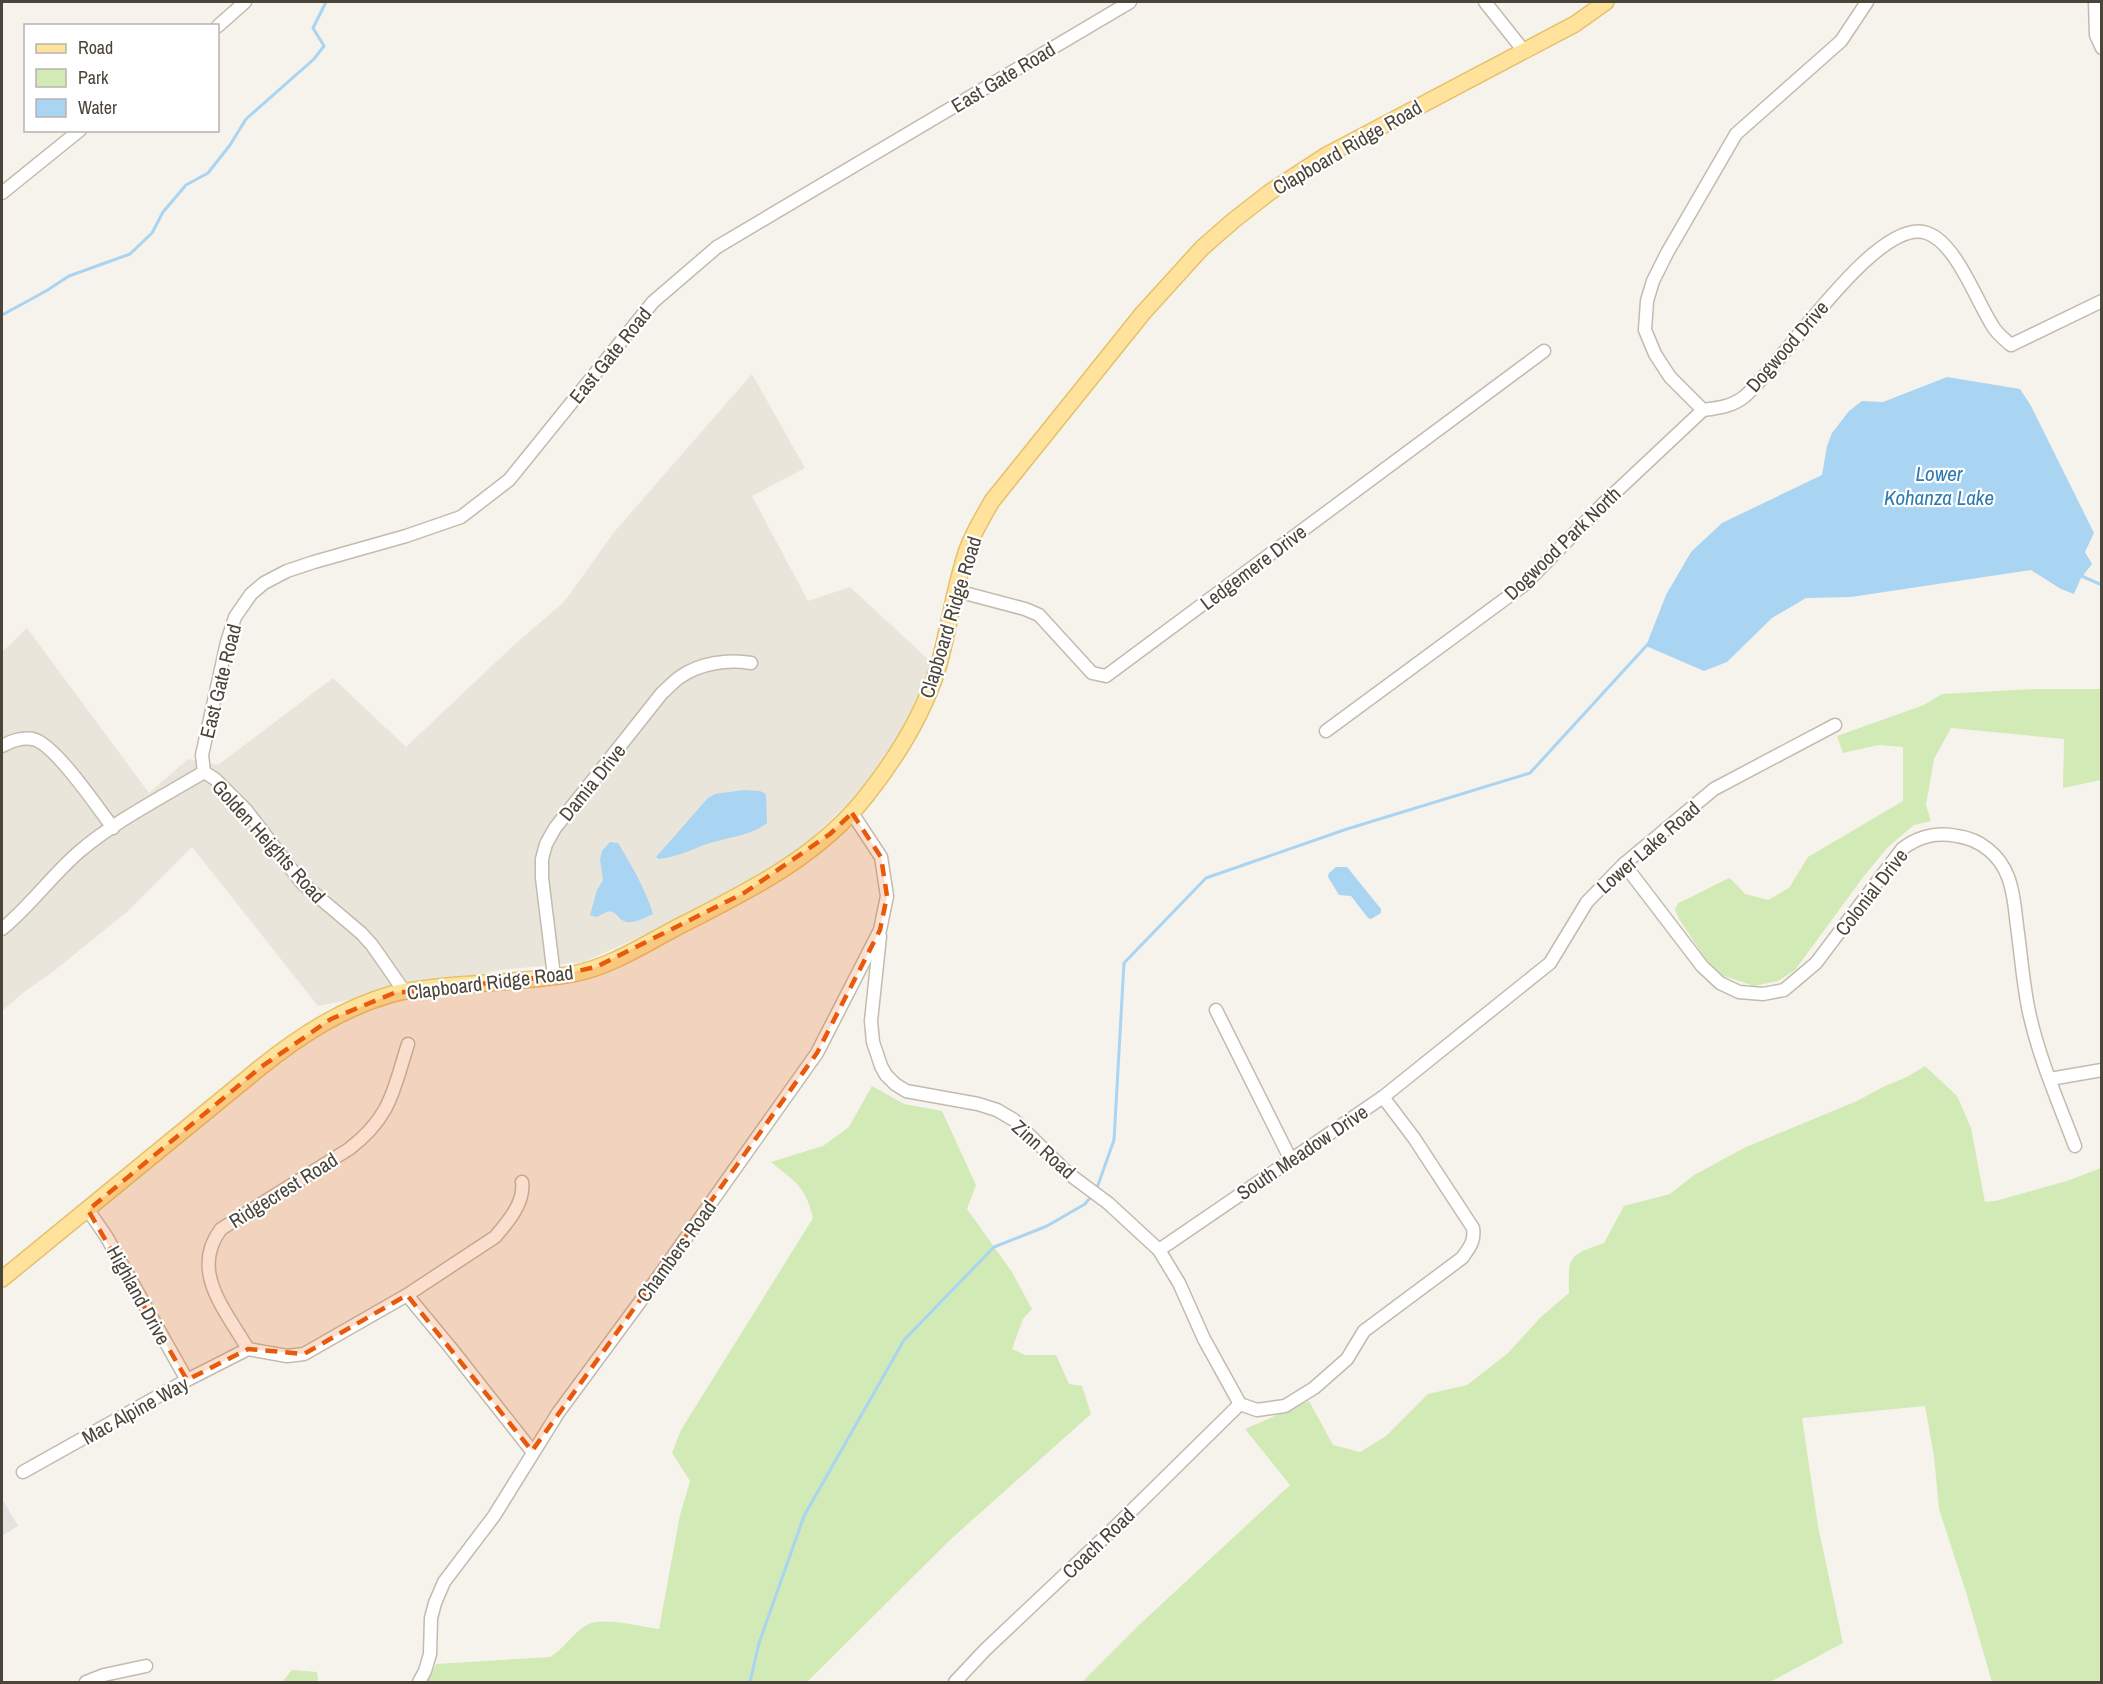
<svg xmlns="http://www.w3.org/2000/svg" width="2103" height="1684" font-family="'Archivo Narrow',sans-serif">
<rect width="100%" height="100%" fill="#f6f3ec"/>
<path fill="#eae5da" d="M752,374L805,468L752,496L808,601L850,587L931,662L909,719L860,792L796,853L693,913L584,962L501,970L318,1006L192,847L128,911L54,971L24,992L2,1011V652L27,628L149,793L188,759L218,765L333,678L406,747L514,645L564,602L615,531Z"/>
<g fill="#d2eab5">
<path d="M2034,689H2101V780L2063,788L2064,739L1951,728L1934,759L1926,805L1931,821L1914,825L1888,847L1864,876L1795,970L1778,981L1754,986L1724,976L1705,958L1679,919L1675,910L1678,903C1696,896 1712,885 1730,878L1745,894L1768,900L1789,888L1808,857L1903,801V747L1879,745L1843,753L1837,736L1924,705L1942,694Z"/>
<path d="M1925,1066L1957,1096L1971,1128L1985,1202L1995,1201L2067,1181L2101,1168V1682H1992L1966,1592L1939,1509L1934,1456L1925,1406L1802,1418L1818,1526L1843,1643L1770,1682H1082L1139,1625L1290,1485L1245,1429L1309,1401L1333,1445L1360,1452L1386,1436L1428,1394L1467,1385L1507,1354L1541,1317L1569,1293C1568,1254 1569,1256 1604,1243L1624,1206L1670,1194L1694,1175L1746,1147L1857,1101L1885,1086L1907,1077Z"/>
<path d="M872,1086L904,1104L942,1111L976,1185L967,1209L1012,1272L1032,1309L1023,1319L1012,1349L1025,1355H1056L1069,1384L1082,1386L1091,1414L951,1539L807,1682H427L436,1664L550,1657C564,1649 571,1635 585,1626C600,1615 641,1627 659,1629L680,1515L690,1481L672,1453L681,1430L813,1218C806,1186 794,1181 771,1162L823,1146L849,1127Z"/>
<path d="M292,1670L317,1672L318,1679L316,1682H282Z"/>
</g>
<path fill="#e5e3e0" d="M2,1498L18,1526L2,1536Z"/>
<g fill="#a9d4f2">
<path d="M1947,377L2020,389L2031,406L2094,533L2085,552L2092,564L2081,578L2074,594L2061,589L2031,570L1851,597L1806,598L1772,618L1727,662L1704,671L1646,646L1666,595L1691,552L1722,523L1822,475L1827,446L1832,433L1849,411L1862,401L1883,402Z"/>
<path d="M744,790L760,791L766,794L767,823C749,837 725,837 704,845C689,851 676,857 659,859L656,857L708,798L715,794Z"/>
<path d="M610,842L618,843C632,866 645,888 653,914C646,917 638,922 630,922C613,922 620,902 597,917L590,915L597,890L603,880L600,859L602,851Z"/>
<path d="M1336,867H1347L1381,909V913L1371,919L1368,918L1351,896L1339,895L1328,877L1329,873Z"/>
</g>
<g fill="none" stroke-linecap="round" stroke-linejoin="round">
<g stroke="#a9d4f2" stroke-width="3">
<path d="M2,315L46,291L69,276L130,254L152,233L163,212L186,185L208,173L230,145L246,119L314,59L324,46L313,28L326,2"/>
<path d="M2079,575L2102,585"/>
<path d="M1098,1185L1114,1140L1124,963L1206,878L1347,829L1530,773L1648,644"/>
<path d="M750,1682L759,1643L804,1516L904,1340L994,1247L1047,1226L1085,1204L1089,1199"/>
</g>
<defs>
<g id="minor">
<path d="M1485,2L1524,51"/>
<path d="M1867,2L1841,41L1736,134L1667,253L1653,281L1647,301L1645,330L1655,354L1670,377L1703,410C1718,408 1734,406 1745,396C1782,365 1877,215 1927,233C1956,243 1976,300 1992,325C1996,333 2004,339 2011,345L2102,301"/>
<path d="M2095,2L2096,35L2102,48"/>
<path d="M218,26L245,2"/>
<path d="M2,193L80,130"/>
<path d="M957,591L1025,609L1039,615L1092,673L1106,676L1544,351"/>
<path d="M1326,731L1524,585L1604,503L1703,410"/>
<path d="M2,746C12,741 21,737 33,739C55,744 98,808 113,828"/>
<path d="M204,772L202,755L227,642L235,617L251,594L264,583L287,571L314,562L406,536L461,517L509,480L653,302L717,247L1130,2"/>
<path d="M204,772L215,779L246,810L302,883L361,933L372,945L404,991"/>
<path d="M1624,864L1702,966L1720,983L1739,992L1763,994L1784,990L1816,963L1902,849C1919,836 1936,832 1957,836C1980,839 2000,855 2008,877C2014,892 2015,910 2017,926C2021,954 2023,984 2029,1012C2039,1058 2058,1101 2075,1146"/>
<path d="M2,929C31,905 52,875 80,851C115,821 164,796 204,772"/>
<path d="M880,936L871,1021L873,1042L881,1066L886,1075L895,1084L906,1091L978,1104L997,1110L1014,1120L1069,1174L1108,1203L1159,1250L1179,1283L1204,1339L1240,1404"/>
<path d="M554,976L542,878V859L546,844L555,828L662,693C668,688 674,681 680,677C700,663 728,659 751,663"/>
<path d="M1216,1010L1291,1160"/>
<path d="M408,1044C393,1091 391,1117 349,1149L221,1229C189,1271 226,1311 248,1349L287,1356L304,1354L407,1295L495,1237C508,1222 525,1202 522,1182"/>
<path d="M2050,1079L2102,1070"/>
<path d="M88,1210L106,1236L187,1380"/>
<path d="M1159,1250L1383,1097L1550,963L1587,902L1624,864L1714,789L1835,725"/>
<path d="M407,1295L450,1347L532,1451"/>
<path d="M1240,1404L1257,1410L1285,1406L1314,1388L1347,1359L1364,1331L1462,1258C1470,1247 1475,1241 1473,1228L1414,1138L1383,1097"/>
<path d="M23,1472L187,1380L248,1349"/>
<path d="M86,1682L104,1675L146,1666"/>
<path d="M419,1682L425,1671L430,1654L431,1618L435,1603L444,1582L494,1516L558,1413L659,1276L817,1053L880,930L887,896L881,857L852,813"/>
<path d="M955,1682L985,1650L1111,1531L1240,1404"/>
</g>
<path id="major" d="M2,1279L261,1067C301,1035 343,1008 392,994C407,990 422,989 437,987C482,982 528,982 573,974C609,967 642,946 674,929C744,893 817,859 867,795C897,757 923,715 938,668C949,629 954,588 967,550C973,533 983,517 992,501L1143,313L1202,248L1234,220L1270,192L1325,156L1575,24L1606,2"/>
</defs>
<use href="#minor" stroke="#c2bbae" stroke-width="15"/>
<use href="#major" stroke="#e6c16a" stroke-width="18"/>
<use href="#minor" stroke="#fff" stroke-width="12"/>
<use href="#major" stroke="#ffe39c" stroke-width="15"/>
</g>
<path fill="#e8590c" fill-opacity="0.2" stroke="#e8590c" stroke-width="4.5" stroke-dasharray="12 8" stroke-linejoin="round" d="M852,813L881,857L887,896L880,930L817,1053L532,1451L407,1295L304,1354L248,1349L187,1380L88,1210L93,1206L261,1067L331,1019L394,993L554,976L596,967L744,893L830,834Z"/>
<g text-anchor="middle" dominant-baseline="central" stroke-width="4.5" stroke-linejoin="round" paint-order="stroke">
<g font-size="20" fill="#4b4439" stroke="#fff">
<text transform="translate(1003 77) rotate(-31)">East Gate Road</text>
<text transform="translate(1347 147) rotate(-30)">Clapboard Ridge Road</text>
<text transform="translate(1787 346) rotate(-49)">Dogwood Drive</text>
<text transform="translate(610 355) rotate(-51)">East Gate Road</text>
<text transform="translate(1562 543) rotate(-44)">Dogwood Park North</text>
<text transform="translate(1253 567) rotate(-37)">Ledgemere Drive</text>
<text transform="translate(950 617) rotate(-73)">Clapboard Ridge Road</text>
<text transform="translate(220 681) rotate(-76)">East Gate Road</text>
<text transform="translate(592 782) rotate(-51)">Damia Drive</text>
<text transform="translate(269 841) rotate(48)">Golden Heights Road</text>
<text transform="translate(1648 847) rotate(-41)">Lower Lake Road</text>
<text transform="translate(1871 892) rotate(-52)">Colonial Drive</text>
<text transform="translate(490 982) rotate(-7)">Clapboard Ridge Road</text>
<text transform="translate(1044 1149) rotate(42)">Zinn Road</text>
<text transform="translate(1302 1152) rotate(-34)">South Meadow Drive</text>
<text transform="translate(283 1190) rotate(-32)">Ridgecrest Road</text>
<text transform="translate(676 1251) rotate(-54)">Chambers Road</text>
<text transform="translate(139 1295) rotate(61)">Highland Drive</text>
<text transform="translate(135 1410) rotate(-29)">Mac Alpine Way</text>
<text transform="translate(1098 1543) rotate(-44)">Coach Road</text>
</g>
<g font-size="21" font-style="italic" fill="#2e7ab2" stroke="#fff">
<text x="1939" y="473">Lower<tspan x="1939" dy="24">Kohanza Lake</tspan></text>
</g>
</g>
<rect width="2103" height="1684" fill="none" stroke="#4b4439" stroke-width="6"/>
<rect x="24" y="24" width="195" height="108" fill="#ffffff" stroke="#b7b4b0" stroke-width="1.5"/>
<rect x="36" y="44" width="30" height="9" fill="#ffe39c" stroke="#b7b4b0" stroke-width="1.5"/>
<text x="78" y="54" font-size="18" fill="#4b4439">Road</text>
<rect x="36" y="69" width="30" height="18" fill="#d2eab5" stroke="#b7b4b0" stroke-width="1.5"/>
<text x="78" y="84" font-size="18" fill="#4b4439">Park</text>
<rect x="36" y="99" width="30" height="18" fill="#a9d4f2" stroke="#b7b4b0" stroke-width="1.5"/>
<text x="78" y="114" font-size="18" fill="#4b4439">Water</text>
</svg>
